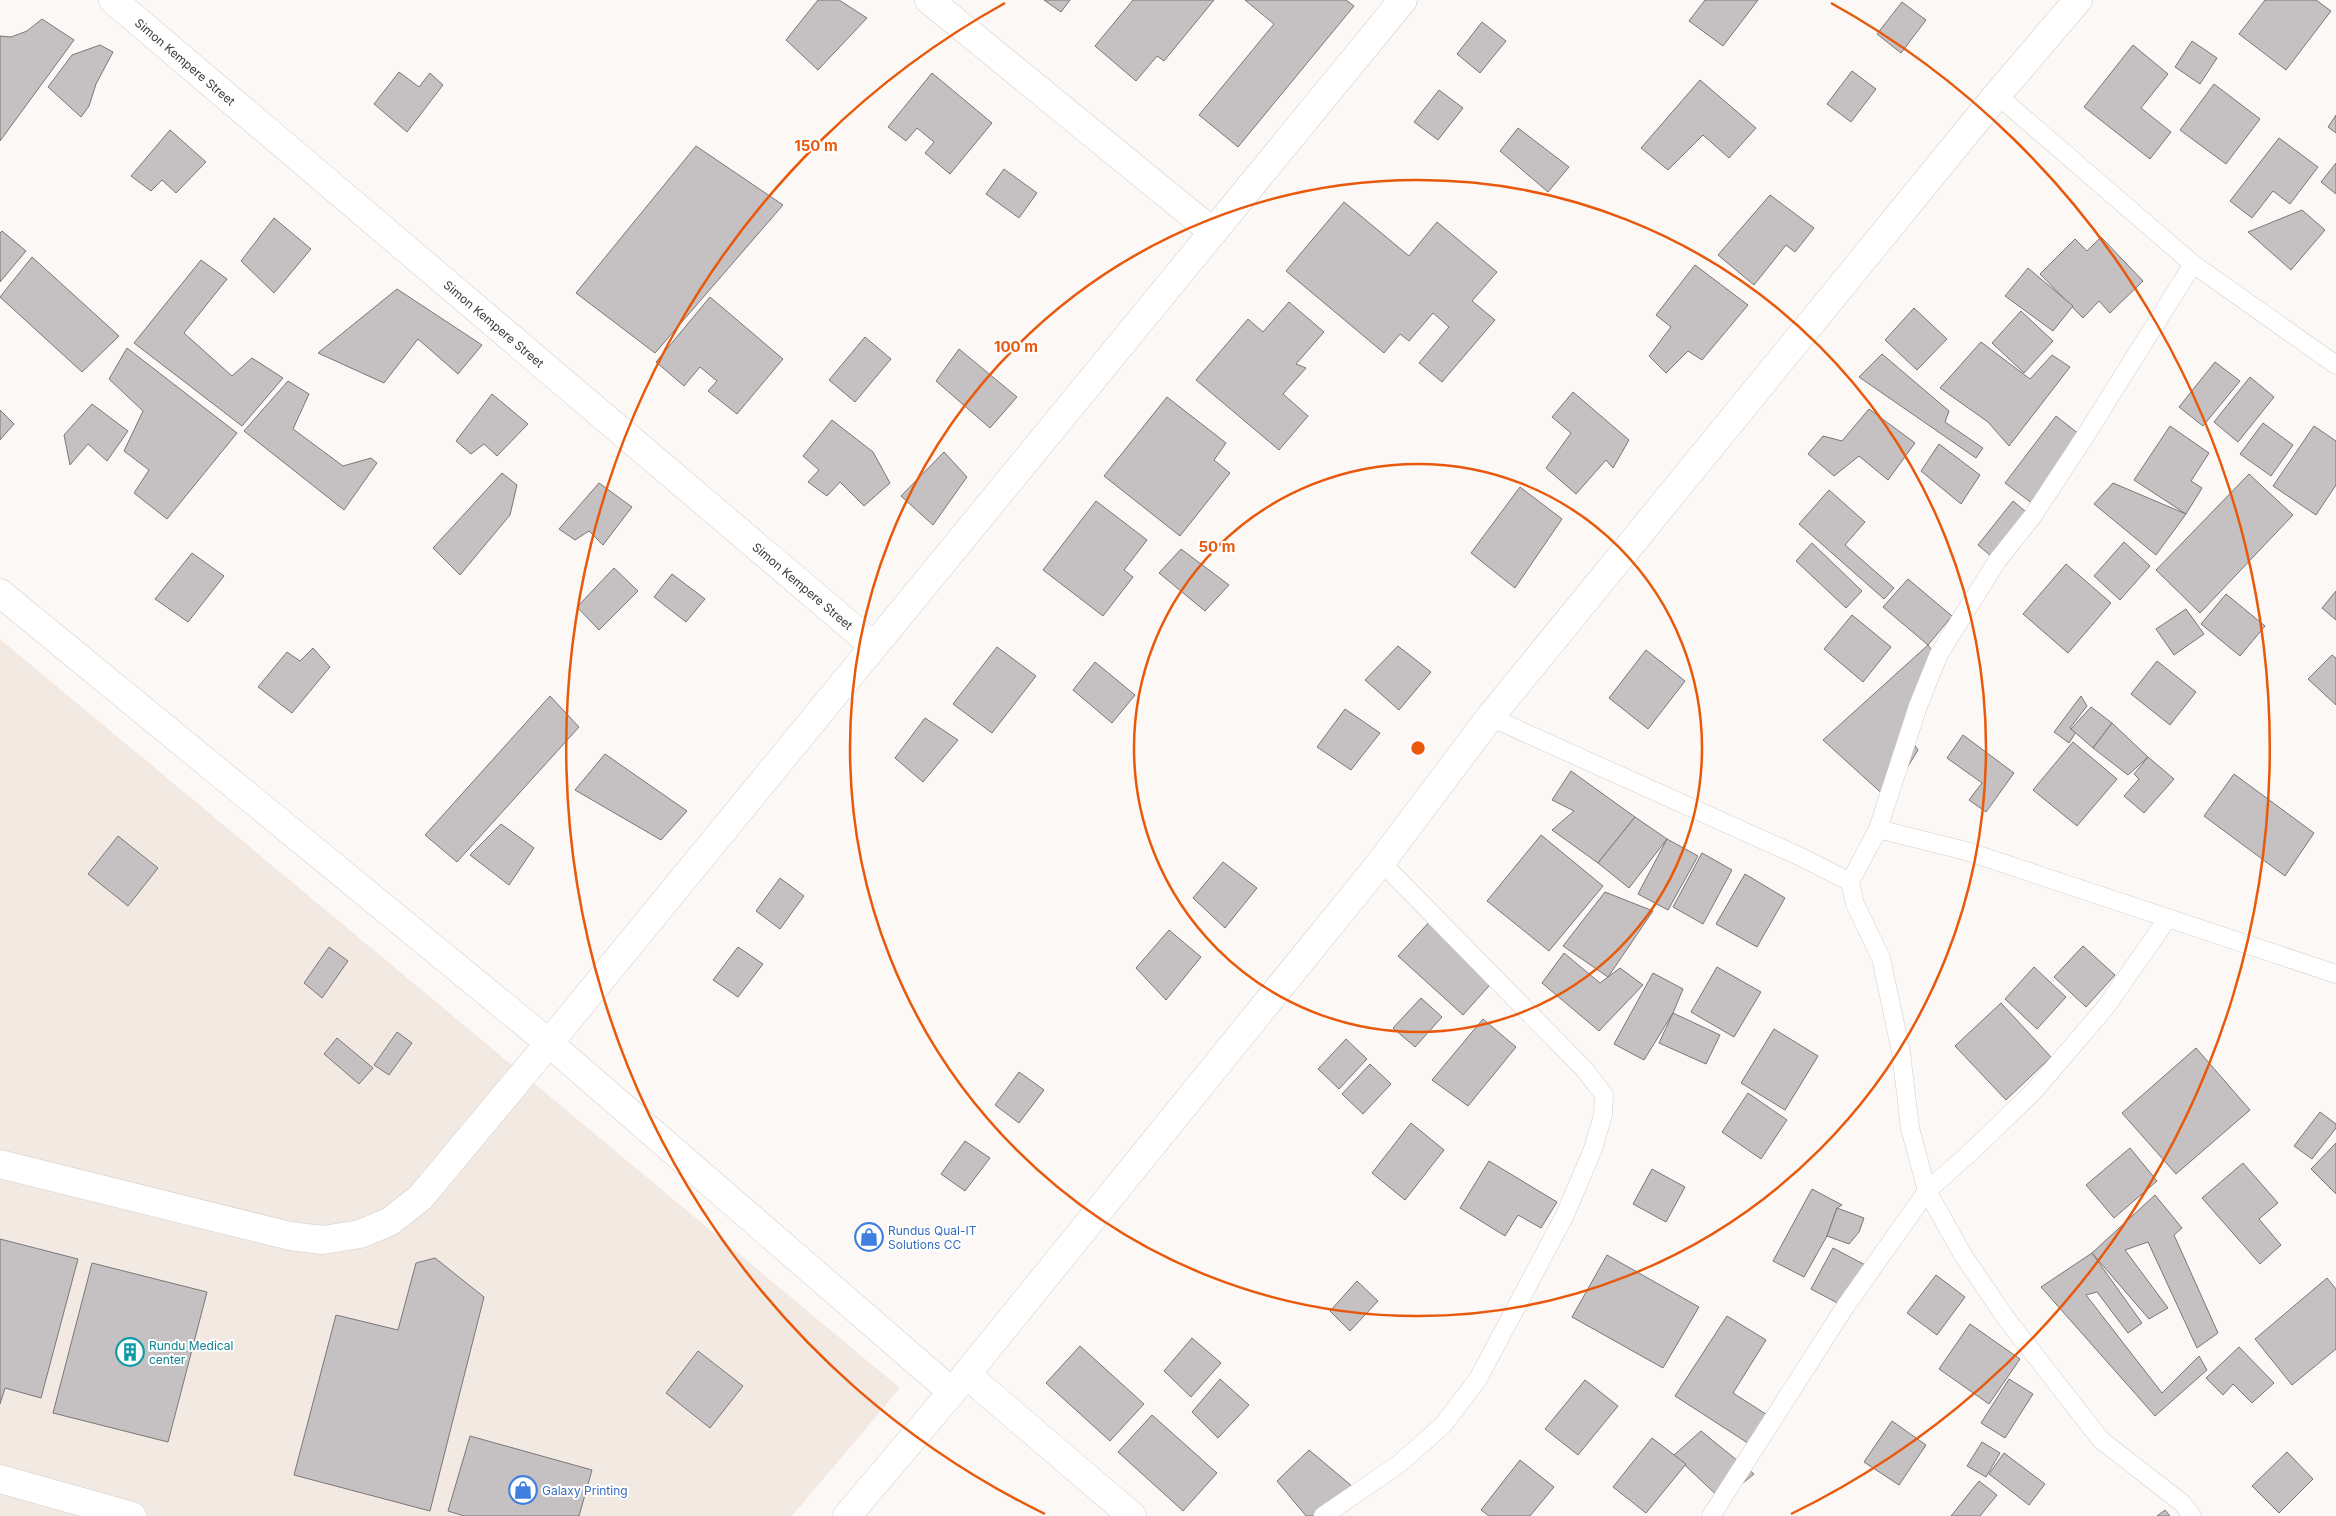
<svg xmlns="http://www.w3.org/2000/svg" width="2336" height="1516" font-family="Inter,sans-serif">
<rect width="100%" height="100%" fill="#fcf8f6"/>
<path fill="#f3e9e3" d="M0,639L900,1388L792,1516H0Z"/>
<g fill="#c5c1c2" stroke="#7b7778">
<path d="M818,0H839L867,18L818,70L786,40Z"/>
<path d="M1044,0H1070L1061,12Z"/>
<path d="M1133,0H1214L1164,61L1157,56L1136,81L1095,46Z"/>
<path d="M1245,0H1346L1354,6L1238,147L1199,115L1274,24Z"/>
<path d="M1705,0H1758L1723,46L1689,21Z"/>
<path d="M2265,0H2316L2331,11L2286,70L2239,34Z"/>
<path d="M1902,2L1926,20L1901,53L1877,34Z"/>
<path d="M42,19L74,40L0,141V36L11,37L27,31Z"/>
<path d="M1482,22L1506,41L1480,73L1457,54Z"/>
<path d="M2192,41L2217,58L2200,84L2175,67Z"/>
<path d="M100,45L113,52L96,84L89,106L81,117L48,87L72,55Z"/>
<path d="M2133,45L2168,74L2141,108L2171,132L2150,159L2084,107Z"/>
<path d="M1852,71L1876,89L1851,122L1827,104Z"/>
<path d="M399,72L419,87L430,73L443,85L407,132L374,104Z"/>
<path d="M932,73L992,123L950,174L925,153L934,142L917,128L906,141L888,127Z"/>
<path d="M1700,80L1756,128L1729,158L1703,135L1668,170L1641,148Z"/>
<path d="M2214,84L2260,119L2226,164L2180,130Z"/>
<path d="M1439,90L1463,108L1438,140L1414,122Z"/>
<path d="M2336,115V133L2328,127Z"/>
<path d="M1518,128L1569,167L1548,192L1500,151Z"/>
<path d="M170,130L206,162L176,193L162,180L151,191L131,176Z"/>
<path d="M2279,138L2318,167L2290,204L2273,191L2252,218L2230,201Z"/>
<path d="M696,146L783,205L655,353L576,293Z"/>
<path d="M2336,163V194L2321,182Z"/>
<path d="M1004,169L1037,193L1019,218L986,194Z"/>
<path d="M1770,195L1814,228L1795,252L1786,245L1754,285L1718,255Z"/>
<path d="M1344,202L1409,256L1437,222L1497,272L1472,301L1495,320L1442,382L1419,363L1449,327L1433,313L1409,341L1400,334L1384,353L1286,271Z"/>
<path d="M2302,210L2325,230L2291,270L2248,232Z"/>
<path d="M274,218L311,249L274,293L241,261Z"/>
<path d="M2,231L26,251L0,282V233Z"/>
<path d="M2101,237L2143,281L2110,313L2099,301L2083,318L2040,274L2075,239L2087,251Z"/>
<path d="M32,257L119,336L82,372L0,297Z"/>
<path d="M201,260L227,279L184,333L232,376L252,358L283,378L242,426L134,343Z"/>
<path d="M1695,265L1748,305L1702,360L1688,351L1666,373L1649,356L1671,327L1656,315Z"/>
<path d="M2028,268L2073,306L2053,331L2005,296Z"/>
<path d="M397,289L482,345L458,374L418,339L384,383L318,353Z"/>
<path d="M710,297L783,359L737,414L708,391L717,381L700,367L684,386L656,362Z"/>
<path d="M1289,302L1324,332L1296,364L1306,368L1283,394L1308,416L1279,450L1196,380L1248,319L1263,332Z"/>
<path d="M1914,308L1947,339L1917,370L1885,340Z"/>
<path d="M2021,311L2053,341L2024,373L1992,343Z"/>
<path d="M865,337L891,359L855,402L829,380Z"/>
<path d="M1981,342L2030,379L2052,355L2070,367L2009,446L1988,422L1940,388Z"/>
<path d="M127,348L237,433L167,519L134,493L149,470L124,451L143,411L109,379Z"/>
<path d="M959,349L1017,397L990,428L936,381Z"/>
<path d="M1882,354L1949,411L1945,422L1983,448L1976,458L1859,377Z"/>
<path d="M2215,362L2240,381L2203,426L2179,407Z"/>
<path d="M2250,377L2274,397L2238,442L2214,422Z"/>
<path d="M288,381L309,394L293,429L343,466L371,458L377,463L344,510L244,431Z"/>
<path d="M1573,392L1629,440L1613,468L1606,460L1576,494L1546,468L1571,433L1552,417Z"/>
<path d="M492,394L528,424L497,456L484,444L471,454L456,441Z"/>
<path d="M1167,397L1226,443L1214,460L1230,473L1180,536L1104,476Z"/>
<path d="M92,404L128,431L107,461L88,444L70,465L64,435Z"/>
<path d="M1869,409L1915,443L1888,480L1859,456L1834,476L1808,454L1823,436L1842,441Z"/>
<path d="M0,410L14,424L0,440Z"/>
<path d="M2056,416L2084,438L2033,504L2005,483Z"/>
<path d="M832,420L873,452L890,483L864,506L840,482L827,496L808,482L819,470L803,456Z"/>
<path d="M2263,423L2293,445L2271,476L2240,454Z"/>
<path d="M2170,426L2209,453L2191,481L2202,488L2186,514L2134,480Z"/>
<path d="M2314,426L2336,441V485L2316,515L2273,486Z"/>
<path d="M1939,444L1980,475L1961,504L1921,471Z"/>
<path d="M944,452L967,477L933,525L901,496Z"/>
<path d="M502,473L517,485L510,515L460,575L433,548Z"/>
<path d="M2249,474L2293,515L2200,613L2156,570Z"/>
<path d="M599,483L632,507L603,545L589,531L575,540L559,529Z"/>
<path d="M2113,483L2186,514L2156,555L2094,504Z"/>
<path d="M1520,487L1562,519L1515,588L1471,553Z"/>
<path d="M1829,490L1865,522L1845,545L1894,588L1884,599L1799,524Z"/>
<path d="M1096,501L1147,540L1124,570L1133,577L1103,616L1043,570Z"/>
<path d="M2013,501L2032,517L1997,561L1978,545Z"/>
<path d="M2124,542L2150,566L2120,600L2094,576Z"/>
<path d="M1812,543L1862,591L1846,608L1796,561Z"/>
<path d="M1181,549L1229,585L1205,611L1159,573Z"/>
<path d="M192,553L224,576L188,622L155,599Z"/>
<path d="M2066,564L2111,603L2068,653L2023,614Z"/>
<path d="M614,568L638,591L599,630L577,607Z"/>
<path d="M672,574L705,599L686,622L654,597Z"/>
<path d="M1908,579L1952,616L1928,645L1883,607Z"/>
<path d="M2336,591V620L2322,608Z"/>
<path d="M2226,594L2265,626L2240,656L2201,624Z"/>
<path d="M2186,609L2204,634L2174,655L2156,629Z"/>
<path d="M1852,615L1891,647L1863,682L1824,649Z"/>
<path d="M1928,645L1942,663L1902,727L1918,750L1888,799L1823,740Z"/>
<path d="M1398,646L1431,672L1399,710L1365,680Z"/>
<path d="M997,647L1036,676L992,733L953,704Z"/>
<path d="M313,648L330,667L292,713L258,687L287,652L300,661Z"/>
<path d="M1646,650L1685,681L1648,729L1609,698Z"/>
<path d="M2332,655L2336,658V705L2308,679Z"/>
<path d="M2157,661L2196,692L2170,725L2131,694Z"/>
<path d="M1095,662L1135,695L1112,723L1073,690Z"/>
<path d="M550,696L579,727L457,862L425,835Z"/>
<path d="M2081,696L2087,706L2070,728L2076,732L2069,743L2054,732Z"/>
<path d="M2091,707L2112,723L2093,748L2071,729Z"/>
<path d="M1345,709L1380,733L1351,770L1317,747Z"/>
<path d="M925,718L958,740L923,782L895,758Z"/>
<path d="M2112,723L2148,757L2128,775L2093,748Z"/>
<path d="M1963,735L2014,773L1986,812L1969,800L1982,783L1947,758Z"/>
<path d="M2073,742L2117,779L2077,826L2033,790Z"/>
<path d="M605,754L687,811L661,840L575,790Z"/>
<path d="M2148,757L2174,779L2144,813L2124,796L2139,779L2134,774Z"/>
<path d="M1571,771L1635,817L1598,863L1552,830L1574,811L1552,800Z"/>
<path d="M2234,774L2314,833L2285,876L2204,816Z"/>
<path d="M1635,817L1667,839L1629,888L1598,863Z"/>
<path d="M501,824L534,848L509,885L470,855Z"/>
<path d="M1541,835L1603,886L1549,951L1487,901Z"/>
<path d="M118,836L158,868L128,906L88,874Z"/>
<path d="M1667,839L1698,856L1668,910L1638,894Z"/>
<path d="M1702,853L1732,870L1703,924L1673,907Z"/>
<path d="M1223,862L1257,888L1225,928L1193,898Z"/>
<path d="M1745,874L1785,898L1757,947L1716,924Z"/>
<path d="M780,878L804,896L780,929L756,911Z"/>
<path d="M1605,892L1653,911L1608,977L1563,946Z"/>
<path d="M1432,919L1497,977L1463,1015L1398,956Z"/>
<path d="M1169,930L1201,957L1166,1000L1136,968Z"/>
<path d="M2083,946L2115,975L2086,1007L2054,977Z"/>
<path d="M329,947L348,961L322,998L304,983Z"/>
<path d="M738,947L763,964L738,997L713,980Z"/>
<path d="M1564,953L1600,983L1620,968L1643,985L1599,1031L1542,983Z"/>
<path d="M1717,967L1761,992L1734,1037L1691,1012Z"/>
<path d="M2034,967L2066,997L2037,1029L2005,999Z"/>
<path d="M1653,973L1683,989L1673,1013L1644,1060L1614,1044Z"/>
<path d="M1421,998L1442,1017L1415,1047L1393,1028Z"/>
<path d="M2001,1003L2051,1057L2006,1100L1955,1046Z"/>
<path d="M1673,1013L1720,1035L1706,1064L1659,1043Z"/>
<path d="M1483,1019L1516,1047L1468,1106L1432,1080Z"/>
<path d="M1774,1029L1818,1056L1785,1110L1741,1083Z"/>
<path d="M397,1032L412,1043L389,1075L374,1065Z"/>
<path d="M337,1038L373,1068L359,1084L324,1054Z"/>
<path d="M1346,1039L1367,1059L1339,1089L1318,1069Z"/>
<path d="M2196,1048L2250,1110L2176,1174L2122,1113Z"/>
<path d="M1370,1064L1391,1084L1363,1114L1342,1094Z"/>
<path d="M1019,1072L1044,1090L1019,1123L995,1105Z"/>
<path d="M1748,1093L1787,1120L1761,1159L1722,1132Z"/>
<path d="M2320,1112L2336,1124V1128L2312,1159L2294,1146Z"/>
<path d="M1411,1123L1444,1150L1405,1200L1372,1173Z"/>
<path d="M965,1141L990,1158L965,1191L941,1174Z"/>
<path d="M2336,1143V1194L2311,1169Z"/>
<path d="M2130,1148L2157,1181L2114,1218L2086,1185Z"/>
<path d="M1489,1161L1557,1202L1541,1228L1518,1215L1505,1236L1460,1208Z"/>
<path d="M2243,1163L2278,1203L2259,1219L2281,1245L2260,1264L2202,1198Z"/>
<path d="M1652,1169L1685,1187L1666,1222L1633,1204Z"/>
<path d="M1812,1189L1842,1205L1837,1208L1827,1236L1804,1277L1773,1261Z"/>
<path d="M2155,1195L2182,1228L2174,1235L2218,1333L2197,1348L2148,1242L2125,1250L2168,1308L2149,1319L2092,1253Z"/>
<path d="M1837,1208L1864,1218L1859,1232L1849,1244L1827,1236Z"/>
<path d="M0,1239L78,1259L41,1398L5,1388L0,1404Z"/>
<path d="M1833,1248L1867,1266L1845,1307L1811,1289Z"/>
<path d="M2092,1253L2142,1323L2128,1333L2097,1292L2086,1295L2162,1393L2199,1356L2207,1370L2155,1416L2041,1287Z"/>
<path d="M1607,1255L1699,1307L1663,1368L1572,1317Z"/>
<path d="M435,1258L484,1297L430,1511L294,1475L336,1315L398,1330L416,1263Z"/>
<path d="M92,1263L207,1292L168,1442L53,1413Z"/>
<path d="M1936,1275L1965,1297L1937,1335L1907,1313Z"/>
<path d="M2327,1278L2336,1289V1349L2292,1385L2255,1339Z"/>
<path d="M1357,1281L1378,1301L1350,1331L1330,1311Z"/>
<path d="M1727,1316L1766,1340L1733,1393L1772,1418L1754,1447L1675,1396Z"/>
<path d="M1970,1324L2020,1359L1989,1404L1939,1369Z"/>
<path d="M1192,1338L1221,1363L1191,1397L1164,1371Z"/>
<path d="M1080,1346L1144,1404L1110,1441L1046,1383Z"/>
<path d="M2239,1347L2274,1383L2252,1403L2233,1384L2223,1395L2206,1378Z"/>
<path d="M698,1351L743,1386L710,1428L666,1393Z"/>
<path d="M1220,1379L1249,1405L1218,1438L1192,1412Z"/>
<path d="M2009,1379L2033,1394L2005,1438L1981,1423Z"/>
<path d="M1585,1380L1618,1406L1578,1455L1545,1429Z"/>
<path d="M1152,1415L1217,1473L1183,1511L1118,1452Z"/>
<path d="M1892,1421L1926,1445L1899,1485L1864,1462Z"/>
<path d="M1701,1431L1754,1474L1722,1500L1674,1455Z"/>
<path d="M470,1436L592,1470L579,1516H464L448,1511Z"/>
<path d="M1652,1438L1686,1464L1646,1513L1613,1487Z"/>
<path d="M1982,1442L2000,1453L1986,1477L1967,1466Z"/>
<path d="M1309,1450L1359,1492L1322,1516H1306L1277,1481Z"/>
<path d="M2287,1452L2313,1479L2279,1513L2252,1486Z"/>
<path d="M2004,1453L2045,1484L2029,1505L1989,1474Z"/>
<path d="M1520,1460L1554,1487L1530,1516H1489L1481,1510Z"/>
<path d="M1979,1481L1997,1495L1980,1516H1951Z"/>
<path d="M2165,1510L2170,1516H2157Z"/>
</g>
<g fill="none" stroke-linecap="round" stroke-linejoin="round">
<defs>
<g id="lane">
<path d="M1997,95L2193,264L2336,365"/>
<path d="M1490,717L1803,858L1850,882"/>
<path d="M1878,829L1966,851L2336,974"/>
<path d="M1323,1516L1399,1464L1443,1425L1478,1379L1565,1215L1593,1149L1603,1115L1604,1095L1585,1070L1381,862"/>
<path d="M1711,1516L1845,1307L1927,1191L1973,1150L2034,1091L2105,1008L2168,918"/>
<path d="M2192,1516L2182,1503L2101,1440L2005,1317L1963,1255L1927,1191L1910,1128L1901,1052L1881,958L1855,904L1850,882L1878,829L1918,706L1939,654L1997,561L2032,517L2084,438L2193,264"/>
</g>
<g id="street">
<path id="s1" d="M113,0L874,646"/>
<path d="M929,0L1213,232"/>
<path d="M0,593L549,1043L952,1392"/>
<path d="M0,1164L290,1236L323,1240L360,1234L389,1222L420,1198L549,1043L1403,0"/>
<path d="M966,1374L1132,1516"/>
<path d="M847,1516L952,1392L1381,862L1490,717L1997,95L2078,0"/>
</g>
<path id="secondary" d="M0,1479L132,1516"/>
</defs>
<use href="#lane" stroke="#d1cecb" stroke-width="19"/>
<use href="#street" stroke="#d1cecb" stroke-width="29"/>
<use href="#secondary" stroke="#d1cecb" stroke-width="29"/>
<use href="#lane" stroke="#fff" stroke-width="18"/>
<use href="#street" stroke="#fff" stroke-width="28"/>
<use href="#secondary" stroke="#fff" stroke-width="28"/>
</g>
<g fill="none" stroke="#e8590c" stroke-width="2.5">
<circle cx="1418" cy="748" r="284"/>
<circle cx="1418" cy="748" r="568"/>
<path d="M1045 1514A852 852 0 0 1 1005 3M1831 3A852 852 0 0 1 1791 1514"/>
</g>
<defs>
<symbol id="shop-ring" viewBox="-11 -11 22 22"><circle r="9.5" fill="#fff" stroke="#3f7fe0" stroke-width="1.5"/><path d="M-5-2.5h2.3a2.7 3.5 0 0 1 5.4 0H5L5.5 6h-11ZM-1.5-2.5h3a1.5 2.3 0 0 0-3 0Z" fill="#3f7fe0"/></symbol>
<symbol id="building-ring" viewBox="-11 -11 22 22"><circle r="9.5" fill="#fff" stroke="#0f9aa8" stroke-width="1.5"/><path d="M-4-6H4V6H1V3H-1V6H-4ZM-2.5-4.3h1.7v1.8h-1.7ZM.8-4.3h1.7v1.8H.8ZM-2.5-1h1.7V.8h-1.7ZM.8-1h1.7V.8H.8Z" fill="#0f9aa8"/></symbol>
</defs>
<g fill-rule="evenodd">
<use href="#shop-ring" x="853" y="1221" width="32" height="32"/>
<use href="#building-ring" x="114" y="1336" width="32" height="32"/>
<use href="#shop-ring" x="507" y="1474" width="32" height="32"/>
</g>
<g text-anchor="middle" dominant-baseline="central" stroke-width="4" stroke-linejoin="round" paint-order="stroke">
<g font-size="12" fill="#3a3938" stroke="#fff">
<text stroke="none"><textPath href="#s1" startOffset="95">Simon Kempere Street</textPath></text>
<text stroke="none"><textPath href="#s1" startOffset="500">Simon Kempere Street</textPath></text>
<text stroke="none"><textPath href="#s1" startOffset="905">Simon Kempere Street</textPath></text>
</g>
<g font-size="12" fill="#366cbe" stroke="#fff" text-anchor="start">
<text x="888" y="1230">Rundus Qual-IT<tspan x="888" dy="14">Solutions CC</tspan></text>
<text x="542" y="1490">Galaxy Printing</text>
</g>
<g font-size="12" fill="#0d838f" stroke="#fff" text-anchor="start">
<text x="149" y="1345">Rundu Medical<tspan x="149" dy="14">center</tspan></text>
</g>
</g>
<circle cx="1418" cy="748" r="8" fill="#e8590c" stroke="#fff" stroke-width="2.5"/>
<g font-size="15" text-anchor="middle" font-weight="bold" fill="#e8590c" stroke="#fff" stroke-width="4" stroke-linejoin="round" paint-order="stroke">
<text x="816" y="151">150 m</text>
<text x="1016" y="352">100 m</text>
<text x="1217" y="552">50 m</text>
</g>
</svg>
